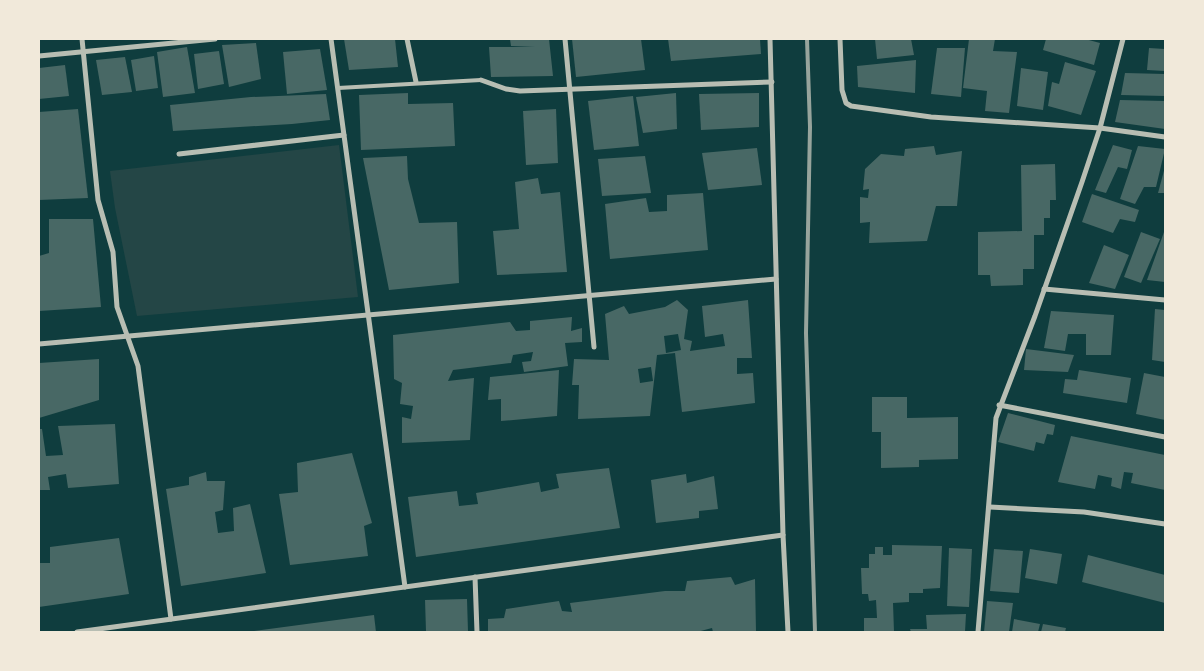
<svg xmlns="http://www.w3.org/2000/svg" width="1204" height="671" font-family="Inter,sans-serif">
<rect width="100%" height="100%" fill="#0f3d3e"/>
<path fill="#244646" d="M339,145L358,297L137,316L115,208L110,171Z"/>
<g fill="#486865" fill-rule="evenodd">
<path d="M344,39H395L398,67L349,70Z"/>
<path d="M510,39H549L553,76L491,77L489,47H535L511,46Z"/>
<path d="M572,39H641L645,70L576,77Z"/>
<path d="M668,39H760L761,54L671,61Z"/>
<path d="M875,39H911L914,55L877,59Z"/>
<path d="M969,39H995L993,51L1017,52L1009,113L985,111L987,91L963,88Z"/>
<path d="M1046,39H1085L1100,43L1094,65L1043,50Z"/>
<path d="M256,43L261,79L229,87L222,45Z"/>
<path d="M187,47L195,93L163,97L157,52Z"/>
<path d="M937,48H965L961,97L931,94Z"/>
<path d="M1149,48L1165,49V71L1147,70Z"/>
<path d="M320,49L327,90L287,94L283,52Z"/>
<path d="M219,51L224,84L198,89L194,54Z"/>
<path d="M154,56L158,88L136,91L131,60Z"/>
<path d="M125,57L132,92L102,95L96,60Z"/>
<path d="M916,60L915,93L858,87L857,66Z"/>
<path d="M1065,62L1096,71L1081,115L1048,106L1052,82L1059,84Z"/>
<path d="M65,65L69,96L39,99V68Z"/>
<path d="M1021,68L1048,72L1043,110L1017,106Z"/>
<path d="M1125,73L1165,74V96L1121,95Z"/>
<path d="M408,93V104L453,103L455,146L361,150L359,95Z"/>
<path d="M676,93L677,129L643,133L636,97Z"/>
<path d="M759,93V127L701,130L699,94Z"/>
<path d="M326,94L330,120L292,124L173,131L170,105L251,97Z"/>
<path d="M633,96L639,146L594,150L588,101Z"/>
<path d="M1120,100L1165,101V129L1115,122Z"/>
<path d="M78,109L88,198L39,200V112Z"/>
<path d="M556,109L558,163L526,165L523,111Z"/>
<path d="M1113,145L1132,150L1127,169L1118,167L1106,193L1095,190Z"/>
<path d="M934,146L936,155L962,151L957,206H936L927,241L869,243L870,222L860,223V197L868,198L869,189L863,190L865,169L881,154L904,156L905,149Z"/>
<path d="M1138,146L1165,149L1156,187H1144L1135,204L1120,199Z"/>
<path d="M757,148L762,185L708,190L702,153Z"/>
<path d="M407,156L408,179L419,223L457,222L459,283L389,290L363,158Z"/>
<path d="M645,156L651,193L602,196L598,159Z"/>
<path d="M1055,164L1056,200H1050V218H1044V235H1034V269H1023V285L991,286L990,275H978V232L1022,231L1021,165Z"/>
<path d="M1165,167V193H1158Z"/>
<path d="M538,178L541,194L560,192L567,272L497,275L493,231L519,229L515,182Z"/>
<path d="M703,193L708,250L610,259L605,204L646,198L649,212L667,211V195Z"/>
<path d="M1092,194L1139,210L1135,222L1120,219L1113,233L1082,222Z"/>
<path d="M49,219H93L101,307L39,311V256L49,253Z"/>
<path d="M1141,232L1160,239L1141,283L1124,277Z"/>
<path d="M1164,232L1165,282L1147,280Z"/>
<path d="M1104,245L1129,255L1115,289L1089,283Z"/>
<path d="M677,300L688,310L684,339L692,341L690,351L725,346L723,334L705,337L702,306L748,300L752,358H737V374L753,373L755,403L682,412L675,353L657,355L650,416L578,419L579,385H572L574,359L609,360L605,314L624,306L629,314L665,307ZM678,334L681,350L666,353L664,336ZM651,367L653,381L640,383L638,369Z"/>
<path d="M1155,309L1165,310V362L1152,360Z"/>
<path d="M1051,311L1114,315L1111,355H1086V334H1068L1065,351L1044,348Z"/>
<path d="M572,317L571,331L582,328V342L565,343L568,366L524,372L522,362L531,361L533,352L513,355L511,363L453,370L448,381L474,378L470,440L402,443V417L411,419L413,406L400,404L402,383L394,379L393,335L510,322L516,331L530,330V321Z"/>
<path d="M1026,349L1074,355L1068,372L1024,370Z"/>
<path d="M99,359V400L39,418V363Z"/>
<path d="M559,370L557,416L501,421V399L488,400L490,377Z"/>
<path d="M1079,370L1131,378L1127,403L1063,393L1065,379L1077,380Z"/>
<path d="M1144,373L1165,377V420L1136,414Z"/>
<path d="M872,397H907V418L958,417V459L919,460V467L881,468V432H872Z"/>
<path d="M1008,413L1055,425L1053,435L1047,434L1044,444L1036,442L1034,451L998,442Z"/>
<path d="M115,424L119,484L68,488L66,474L48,477L50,490H39V429H42L46,456L63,455L58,426Z"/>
<path d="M1071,436L1165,455V490L1131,483L1133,473L1124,472L1121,489L1111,486L1112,478L1098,475L1095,489L1058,482Z"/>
<path d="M352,453L372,523L364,526L368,556L290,565L279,494L298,492L297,463Z"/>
<path d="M609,468L620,528L416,557L408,497L457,491L459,506L478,504L476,493L539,482L541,492L559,488L556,474Z"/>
<path d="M206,472L207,481H225L223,510L215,512L218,533L234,531L233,508L250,504L266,573L181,586L166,489L189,485V477Z"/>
<path d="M686,474L687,483L714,476L718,509L699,511V518L656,523L651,480Z"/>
<path d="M119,538L129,594L39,607V563H50V547Z"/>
<path d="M892,545L942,546L940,588L923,589V593H909V602L893,603L894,632H864V618H877L876,600L869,601L868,594H862L861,568H869V554H875V547H883V555H892Z"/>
<path d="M949,548L972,549L969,607L947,606Z"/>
<path d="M994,549L1023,551L1019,593L990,591Z"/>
<path d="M1030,549L1062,554L1057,584L1025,578Z"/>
<path d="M1088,555L1165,575V603L1082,582Z"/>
<path d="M731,577L735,585L755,579L756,632H713L712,628L697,632H488V619L504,618L506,609L559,601L562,611L572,612L570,603L665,591H685L687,581Z"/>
<path d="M467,599L468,632H426L425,600Z"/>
<path d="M987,601L1013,603L1009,632H984Z"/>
<path d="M966,614L965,632H911L910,629H927L926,615Z"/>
<path d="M374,615L376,632H254V631Z"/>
<path d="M1014,619L1040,624L1038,632H1012Z"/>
<path d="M1043,624L1066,628L1065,632H1041Z"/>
</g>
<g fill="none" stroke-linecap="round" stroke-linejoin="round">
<path stroke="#b8beb3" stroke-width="4" d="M338,88L481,80"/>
<g stroke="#b8beb3" stroke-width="5">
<path d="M82,39L98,200L113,252L117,307L138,366L171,619"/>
<path d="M331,39L405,587"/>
<path d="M407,39L416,82"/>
<path d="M565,39L594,347"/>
<path d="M770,39L783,535L788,632"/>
<path d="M840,39L842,90L846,103L851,106L931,117L1100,128L1165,137"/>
<path d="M39,56L215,39"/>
<path d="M481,80L506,89L520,91L772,82"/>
<path d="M179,154L344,135"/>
<path d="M1044,289L1165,300"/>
<path d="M39,344L776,279"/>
<path d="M999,405L1165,437"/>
<path d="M990,507L1084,512L1165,524"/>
<path d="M475,577L477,632"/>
<path d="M77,632L783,535"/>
<path d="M978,632L996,418L1035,316L1082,182L1100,128L1123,39"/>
</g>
<path stroke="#97a49c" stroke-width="4" d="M807,39L810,127L806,333L815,632"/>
</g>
<rect width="1204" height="671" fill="none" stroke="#f1e9da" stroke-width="80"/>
</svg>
